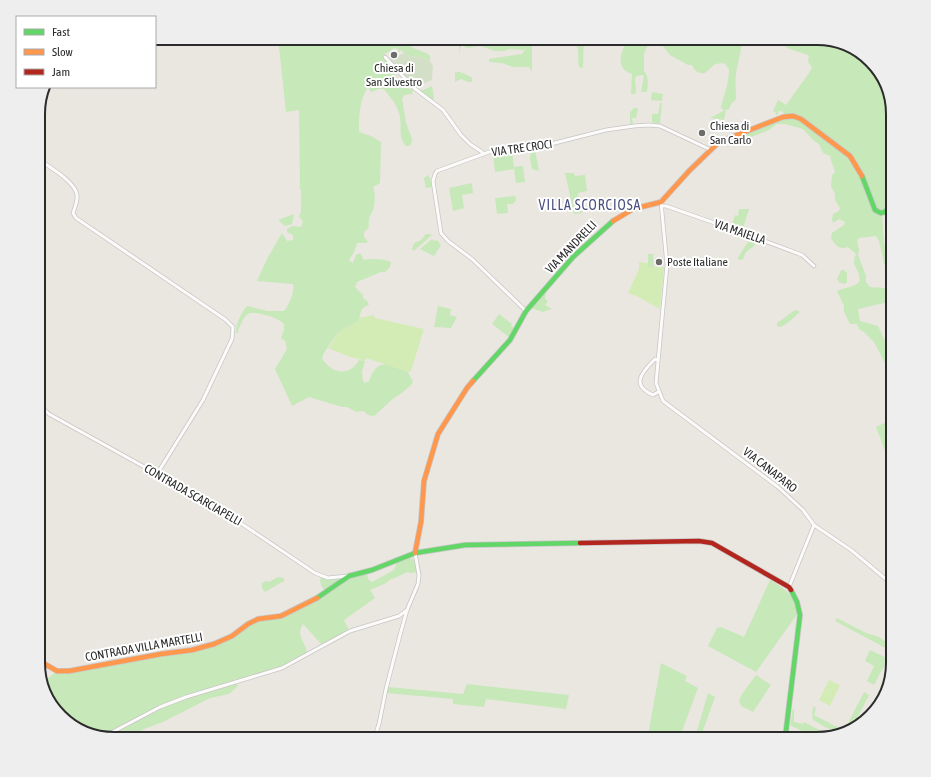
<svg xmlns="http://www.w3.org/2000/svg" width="931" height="777" font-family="'Asap Condensed',sans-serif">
<rect width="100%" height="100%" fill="#eae7e1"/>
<g fill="#c7e8b8">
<path d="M278,38H434L428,41C421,40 415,40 411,47L428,54L430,56V61L417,56L411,57L404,53L402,50L399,52L398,49L394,48L387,53L383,54L390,69L394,70L396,77L402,80V88H407L413,90L412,94L405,95L402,98L406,123L412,139L411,144L409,146H406C397,136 403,125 399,113C396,102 390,98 384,89H379L371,92L368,87C359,100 359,117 359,132L371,136L381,142L380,183L373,187C376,195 375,205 372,213C371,213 369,218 369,219C368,225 371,228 364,232V237L368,242L366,243H357L354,252L349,260L353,263L356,255L360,253L364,260C370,258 386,259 391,262L390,267L385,272H381L357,282L355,287L363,295V298L367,301L369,305C359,308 361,314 358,322C353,324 345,328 341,331C335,336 324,351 322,358C331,374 350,377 359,360L365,361L362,372L363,381L365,383L369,381C378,356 388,365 408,372L413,382C407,391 397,395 388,403C384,407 379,412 374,416L368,415L363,411L356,412L347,407H342L309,397L292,406L275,369L287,349L285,341L281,338L284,330V324C280,318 254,310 248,314C243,317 241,325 238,330V333H236C236,323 241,313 247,306L268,311H284C289,305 295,291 293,284L257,281L267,259L282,233L287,241L293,240V235L287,232V229L292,226L301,227L303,221L299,217L301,211V190H300L299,110L286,112Z"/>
<path d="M459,38H587C582,43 584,59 583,67L582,68L579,67C577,59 580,51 576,44C563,41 545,38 532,44V72L529,67H513L502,63L489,62V59L522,54L526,48L523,50L510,49L504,51H495L480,46L467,48L462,45L460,48L459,55Z"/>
<path d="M598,38H758L752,41H743L742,44C740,54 738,63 736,73C735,82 736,90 736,99L731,104L729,109L726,110L724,120L710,118L725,110L722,109L721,107C724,94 729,84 729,69L724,63L715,64L705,73C698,74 695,71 692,65H688L670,55L662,45L649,44C641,56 645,58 644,71C649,77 648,84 647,92H641L644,76L642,75L637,76L635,78L636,93L634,94H631L632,74C618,69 619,59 624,47L621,44L610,43L599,40Z"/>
<path d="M766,38H818L867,57L880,75L881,91L885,93L889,92L893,114V194C891,202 891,210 881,211L876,209L871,196L849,153L802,118L792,114H784L782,111H779L777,116L775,112L773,111L778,100L786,105L809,73L812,67L808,62L809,56L808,55L787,48L783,44Z"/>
<path d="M457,72H459C464,74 469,75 472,78V82H468L461,79L455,82V73Z"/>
<path d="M432,86L434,98L433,100L419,90H423Z"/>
<path d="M44,87H48L38,113V109Z"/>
<path d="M652,92L663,94L662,101L651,100Z"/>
<path d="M660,103H662L660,124L652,122V114H658Z"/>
<path d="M634,108H637L638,109L636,118H632L633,124H630V112Z"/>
<path d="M789,118C801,119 810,127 819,134C830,142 842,149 851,160C863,174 867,196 875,213L882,215L884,242L889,266L885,267L879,241L876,236L859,238L857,240L859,251L858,255L866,276V282L870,287C879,288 886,286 893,293V301L858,309L860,321L878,326L893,358V370L885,363L874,342L864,332L859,329L857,324H850L844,312V306L837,291C843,288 849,288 855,285C865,280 856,270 854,263C854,259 855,256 856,254L848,247C839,250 835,245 831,238L832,233L844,225L845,222L839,219L833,223L832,219L833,214L839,211L840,208L835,200V194L831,186L832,175L835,172C834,168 831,161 830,156L823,153L819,144L814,141L803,129L785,124H777L769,130L744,140L741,141L739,137L779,120Z"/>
<path d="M38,145L46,149L41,158L38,156Z"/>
<path d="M535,150L539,171L532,169L530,158L531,151Z"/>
<path d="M512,152L514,167L523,166L525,182L516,183L514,169L495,172L493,154Z"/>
<path d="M565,173H574L575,176L585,175L587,191L578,193L582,213L574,214Z"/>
<path d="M428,175L430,178L432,187L426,188L424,178Z"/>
<path d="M472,183L473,193L462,195L464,208L453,211L449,188Z"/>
<path d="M515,196L516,200L513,204H507L508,213L497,214L495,198Z"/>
<path d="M739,209H749L742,231L731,227L735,215L738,216Z"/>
<path d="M294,214L292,224L285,226L278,220Z"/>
<path d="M426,234H429L432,235L414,251L412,249L414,243L421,240Z"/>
<path d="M751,237L757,238L754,246L746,252L743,259L741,260L737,259Z"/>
<path d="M432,239L434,241L437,240L441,245L434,256L420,249Z"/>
<path d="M648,254H653L654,267H648Z"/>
<path d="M890,269L893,272V289L889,281L886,270Z"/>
<path d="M841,270H844L847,273V282L844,284L840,283L837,279Z"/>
<path d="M545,291L546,292L545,299L548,301L545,305L552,309L543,312L531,308Z"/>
<path d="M438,306L451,309L450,315L457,317L451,328L434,327Z"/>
<path d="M795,310L800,312C793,317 789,324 780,327L777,326V323Z"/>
<path d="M499,314L512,324L511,326L515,328L509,337L492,324Z"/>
<path d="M893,419V455L887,456L876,427Z"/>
<path d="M409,558L413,559L417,568V572L411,573L407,572L395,578L391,579L384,584L370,590L375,598L344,620L349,630L322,645L303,624C296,635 304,641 307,651L305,654L278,668L235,682L238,686L229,694L210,698L163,722L144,729L128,739H113L64,720L46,697L41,679L48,678L56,672L207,647L259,620L282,617L326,594L321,585L320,579L322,577L333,580L366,573L369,580L372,582L394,570L397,562Z"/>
<path d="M278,577L284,578V581L265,592L262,588V583L266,581L269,582Z"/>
<path d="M770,580C784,588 796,596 798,613L756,672L708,646L717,628L721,627L744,637Z"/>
<path d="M837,618L866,633L879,637L893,647V652L835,621Z"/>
<path d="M870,650L893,661L892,667L885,664L874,685L867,681L874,666L865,661Z"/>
<path d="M661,663L687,676L685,681L698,688L679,739H669L648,735Z"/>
<path d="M756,675L771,685L753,712L741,706L739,700L742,694Z"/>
<path d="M467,684L569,695L566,709L486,699L484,707L453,704V699L387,693L388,687L463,694Z"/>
<path d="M864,692L869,695L851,730L844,734L843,733Z"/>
<path d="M708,693L715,697L702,733L697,731Z"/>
<path d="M813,706L816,708L814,715L841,729L839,731C831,732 821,724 813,720L812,715Z"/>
<path d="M793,708L794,709V722L803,724L804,722L831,736L818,739L790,725Z"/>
</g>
<path fill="#d4dfc8" d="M404,53L411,57L417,56L430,61L433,66L432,80L415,87L390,59Z"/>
<g fill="#d3ecb5">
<path d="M639,262L648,263V267H664L660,309L636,296L628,293L639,269Z"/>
<path d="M374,315L375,318L424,329L411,371L408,372L366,358L365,361L347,356L328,348L341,330L358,322L359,318Z"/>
<path d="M829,680L840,685L830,706L819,700Z"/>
</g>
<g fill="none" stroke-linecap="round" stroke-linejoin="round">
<defs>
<g id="street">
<path d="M385,57L414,88L443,110L461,135L470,144L482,152L483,154"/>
<path d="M38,159C49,167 75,181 77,195C78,200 75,207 73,213L76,218L226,320L233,327L232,339L203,400L157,474"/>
<path d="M661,202L667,265L656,383L663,401L778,487L803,510L814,525L789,587"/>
<path d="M662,206H666L746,234L802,255L814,266"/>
<path d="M526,311L472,259L448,241L441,233L433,181L435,174L437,171L489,152L539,147L606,130L634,126L649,125L660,126L709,149"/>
<path d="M658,360L655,359C642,372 630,385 653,395L658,392"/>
<path d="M38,404L49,414L157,474L242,524L315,573L328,578L347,576"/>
<path d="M814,525L851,550L893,585"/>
<path d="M105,736L160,707L186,697L282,668L350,631L399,616L407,610"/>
<path d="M374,739L379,724L386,689L400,635L407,610L418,584L419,575L415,553"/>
</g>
<g id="fast">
<path d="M862,176L875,210L881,213C888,212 891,206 893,200"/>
<path d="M473,381L510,340L526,311L573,257L613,221"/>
<path d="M317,598L349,576L372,570L415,553L465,545L580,543"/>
<path d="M785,739L800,615L797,602L791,590"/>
</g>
<g id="slow">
<path d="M613,221L633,209L661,202L689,171L719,142L783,117L793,116L801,119L850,156L862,176"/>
<path d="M415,553L421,522L424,481L438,434L467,388L473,381"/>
<path d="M38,660L57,671H69L161,654L192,650L214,644L232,636L248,624L258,619L281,616L317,598"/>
</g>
<path id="jam" d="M580,543L699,541L712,543L789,587L791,590"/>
</defs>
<use href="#street" stroke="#c7c6c6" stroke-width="4.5"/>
<use href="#fast" stroke="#c7c6c6" stroke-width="6"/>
<use href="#slow" stroke="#c7c6c6" stroke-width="6"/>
<use href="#jam" stroke="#c7c6c6" stroke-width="6"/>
<use href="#street" stroke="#fcfbfa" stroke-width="3"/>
<use href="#fast" stroke="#63d668" stroke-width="4.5"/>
<use href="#slow" stroke="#ff974d" stroke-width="4.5"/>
<use href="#jam" stroke="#b3261e" stroke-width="4.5"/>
</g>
<g fill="#6e6d6b" stroke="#fff" stroke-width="1.5">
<circle cx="394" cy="55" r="4"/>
<circle cx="702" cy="133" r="4"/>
<circle cx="659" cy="262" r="4"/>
</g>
<g text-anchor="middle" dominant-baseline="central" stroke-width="4" stroke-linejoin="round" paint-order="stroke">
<g font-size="12" fill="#2b2b2b" stroke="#fff" text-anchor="start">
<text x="394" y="68" text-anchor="middle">Chiesa di<tspan x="394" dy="14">San Silvestro</tspan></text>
<text x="710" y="126">Chiesa di<tspan x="710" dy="14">San Carlo</tspan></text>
<text x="667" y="262">Poste Italiane</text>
</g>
<g font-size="12" fill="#2b2b2b" stroke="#fff">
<text transform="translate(522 148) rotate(-8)">VIA TRE CROCI</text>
<text transform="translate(740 232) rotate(19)">VIA MAIELLA</text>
<text transform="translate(571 247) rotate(-46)">VIA MANDRELLI</text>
<text transform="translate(770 470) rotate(38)">VIA CANAPARO</text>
<text transform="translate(193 495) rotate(30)">CONTRADA SCARCIAPELLI</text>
<text transform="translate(144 647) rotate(-10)">CONTRADA VILLA MARTELLI</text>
</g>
<g font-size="14" letter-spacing="1" fill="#484e7f" stroke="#fff">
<text x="590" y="205">VILLA SCORCIOSA</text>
</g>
</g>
<path d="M0 0H931V777H0ZM114 45H817A69 69 0 0 1 886 114V663A69 69 0 0 1 817 732H114A69 69 0 0 1 45 663V114A69 69 0 0 1 114 45Z" fill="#eee" fill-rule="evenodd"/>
<path fill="none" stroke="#2b2b2b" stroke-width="2" d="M114 45H817A69 69 0 0 1 886 114V663A69 69 0 0 1 817 732H114A69 69 0 0 1 45 663V114A69 69 0 0 1 114 45Z"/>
<rect x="16" y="16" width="140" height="72" fill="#ffffff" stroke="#aaaaaa"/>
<rect x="24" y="29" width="20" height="6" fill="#63d668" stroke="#aaaaaa"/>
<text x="52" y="36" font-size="12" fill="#2b2b2b">Fast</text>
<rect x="24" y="49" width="20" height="6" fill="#ff974d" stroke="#aaaaaa"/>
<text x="52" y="56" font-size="12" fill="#2b2b2b">Slow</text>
<rect x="24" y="69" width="20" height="6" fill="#b3261e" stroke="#aaaaaa"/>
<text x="52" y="76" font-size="12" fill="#2b2b2b">Jam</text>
</svg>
